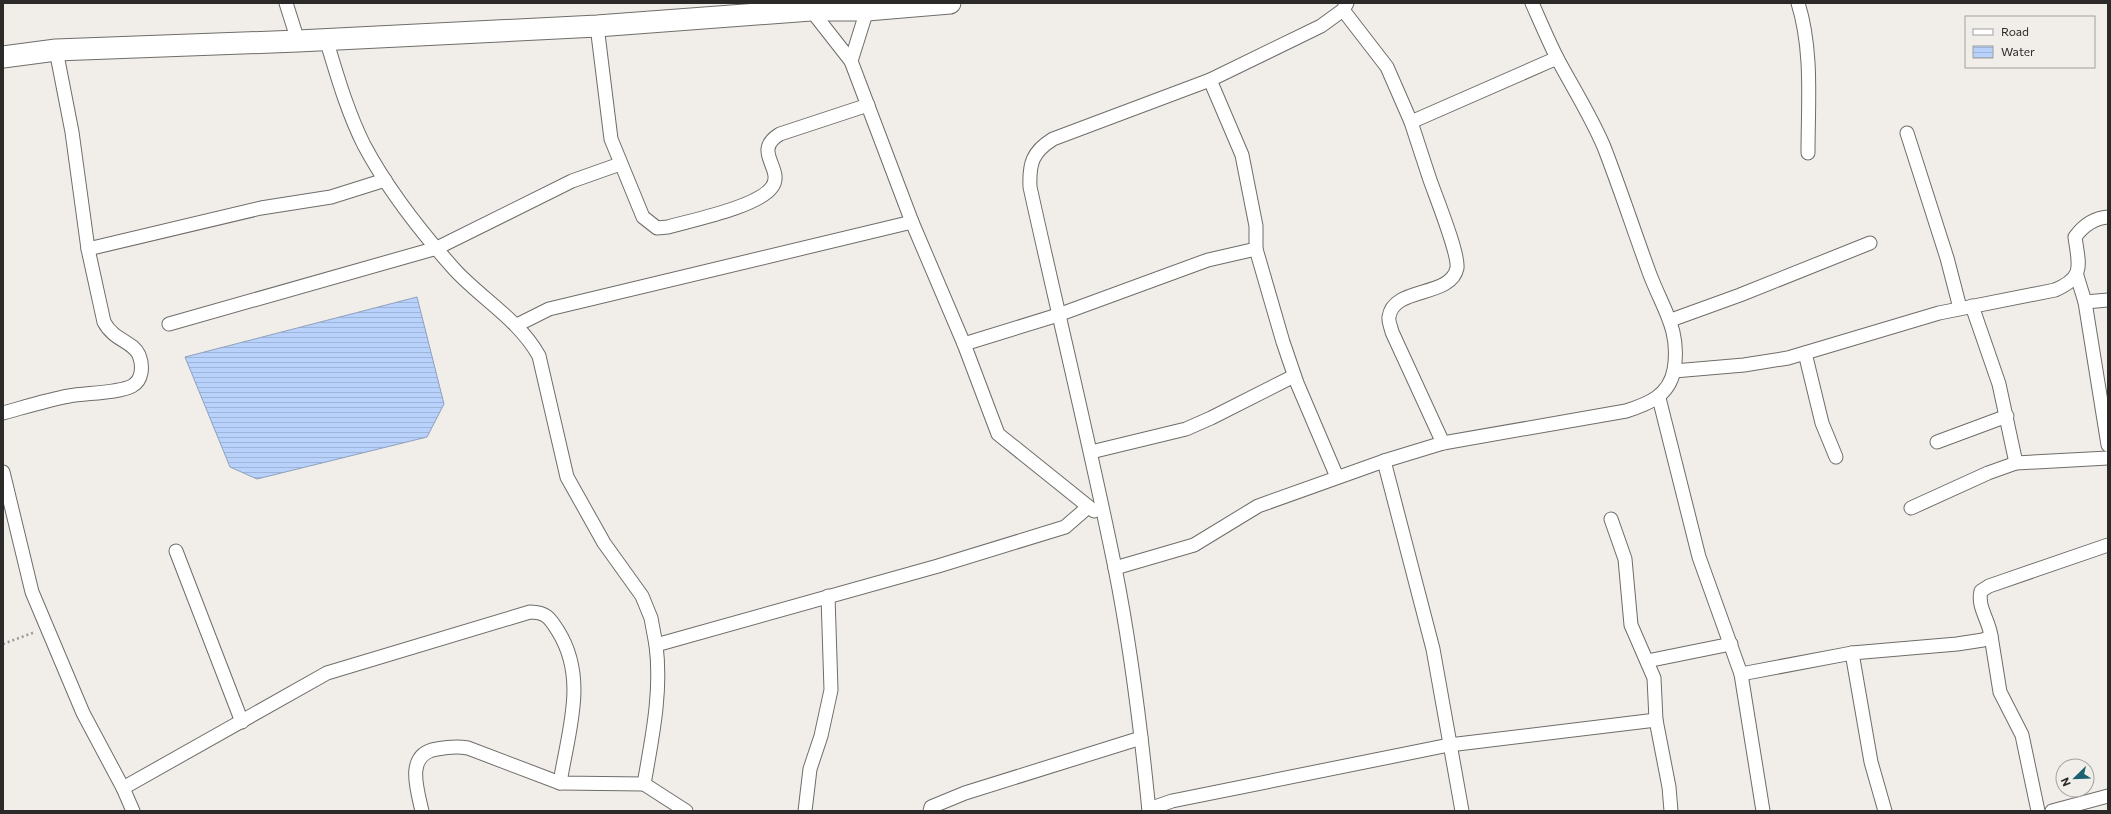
<svg xmlns="http://www.w3.org/2000/svg" width="2111" height="814" font-family="Commissioner,sans-serif">
<defs>
<pattern id="water-rules" width="6" height="5" patternUnits="userSpaceOnUse"><rect width="6" height="5" fill="#b8d2fc"/><path d="M0 2.5h6" fill="none" stroke="#9eb4d8"/></pattern>
</defs>
<rect width="100%" height="100%" fill="#f1eeea"/>
<path fill="url(#water-rules)" stroke="#8ea0bc" d="M417,297L444,404L427,437L257,479L230,467L185,357Z"/>
<g fill="none" stroke-linecap="round" stroke-linejoin="round">
<defs>
<g id="street">
<path d="M286,3L298,41"/>
<path d="M1798,3C1813,51 1808,104 1808,153"/>
<path d="M811,10L851,61L912,222L964,344L998,434L1094,511"/>
<path d="M1343,10L1387,67L1411,122L1557,58"/>
<path d="M597,26L611,139L643,217L657,228L668,227C692,220 758,207 772,187C785,169 751,151 780,134L868,105"/>
<path d="M326,39C337,75 347,111 364,145C388,190 421,232 455,270C483,300 519,320 539,356L567,477L604,543L642,596L651,618L656,645"/>
<path d="M56,50L72,132L88,249L261,208L331,197L385,180"/>
<path d="M851,61L867,10"/>
<path d="M1210,80L1242,155L1256,226V249L1283,342L1297,383L1337,477"/>
<path d="M1411,122C1417,140 1423,159 1429,177C1435,195 1459,253 1457,268C1451,298 1393,286 1389,317C1388,321 1391,327 1392,332L1443,443"/>
<path d="M1907,133L1947,258L1960,308"/>
<path d="M2077,276L2085,302L2108,445"/>
<path d="M2085,302L2108,300"/>
<path d="M1972,306L1999,384L2016,463"/>
<path d="M1671,320L1740,295L1870,243"/>
<path d="M169,324L437,248L572,181L620,164"/>
<path d="M517,325L549,309L912,222"/>
<path d="M964,344L1058,315L1208,260L1256,249"/>
<path d="M1805,353L1822,423L1836,457"/>
<path d="M1674,371L1744,365L1788,358L1939,313L2055,290C2085,277 2079,266 2075,237C2083,226 2093,218 2108,217"/>
<path d="M1659,398L1699,557L1741,674L1763,811"/>
<path d="M3,413C25,407 47,400 69,396C85,393 119,393 132,386C143,380 143,365 139,355C133,341 114,341 104,322L88,249"/>
<path d="M1937,442L2007,416"/>
<path d="M1091,452L1186,429L1211,418L1294,376"/>
<path d="M1384,461L1433,649L1462,811"/>
<path d="M3,472L32,592L83,713L123,788L133,811"/>
<path d="M1911,508L1988,473L2016,463L2108,458"/>
<path d="M1611,519L1625,559L1631,625L1654,678L1656,720L1669,787L1671,811"/>
<path d="M176,551L242,722"/>
<path d="M1115,568L1194,545L1258,506L1384,461L1443,443L1626,411C1648,404 1669,396 1674,370C1681,329 1662,308 1649,272C1634,231 1620,188 1604,147C1591,116 1573,88 1557,58C1548,40 1540,21 1532,3"/>
<path d="M1991,636L2000,692L2022,735L2038,811"/>
<path d="M1647,661L1731,644"/>
<path d="M1741,674L1852,653"/>
<path d="M123,788L327,673L530,612C546,612 550,618 558,631C588,679 568,731 560,783L644,784"/>
<path d="M1149,809L1172,801L1449,745L1656,720"/>
<path d="M422,811C417,789 405,754 437,749C448,747 456,746 468,748L560,783"/>
<path d="M686,811L644,784C652,738 662,692 656,645L938,566L1065,527L1088,507"/>
<path d="M805,811L810,769L821,736L831,690L828,596"/>
<path d="M930,811L931,807L965,793L1141,738"/>
<path d="M1149,811C1141,730 1131,648 1115,568C1089,440 1058,314 1030,187C1029,164 1032,152 1053,139L1210,80L1321,26L1343,10L1347,3"/>
<path d="M1885,811L1871,762L1852,653L1957,644L1983,640L1991,636C1989,620 1977,607 1981,591L1989,586L2108,545"/>
<path d="M2052,811L2108,796"/>
</g>
<path id="primary" d="M3,57L56,50L298,41L597,26L811,10H867L950,3"/>
</defs>
<use href="#street" stroke="#6f6d69" stroke-width="15"/>
<use href="#primary" stroke="#6f6d69" stroke-width="23"/>
<path stroke="#9d9b98" stroke-width="2.5" stroke-dasharray="2 3" stroke-linecap="butt" d="M3,644L35,632"/>
<use href="#street" stroke="#fff" stroke-width="13"/>
<use href="#primary" stroke="#fff" stroke-width="21"/>
</g>
<rect width="2111" height="814" fill="none" stroke="#2b2a28" stroke-width="8"/>
<rect x="1965" y="16" width="130" height="52" fill="#f1eeea" stroke="#a2a09c"/>
<rect x="1973" y="29" width="20" height="6" fill="#ffffff" stroke="#a2a09c"/>
<text x="2001" y="36" font-size="12" fill="#2b2a28">Road</text>
<rect x="1973" y="46" width="20" height="12" fill="url(#water-rules)" stroke="#a2a09c"/>
<text x="2001" y="56" font-size="12" fill="#2b2a28">Water</text>
<g transform="translate(2075 778) rotate(247)"><circle r="19" fill="#f1eeea" stroke="#a2a09c"/>
<path d="M0-3L7 15L0 10L-7 15Z" fill="#1c6072"/>
<text y="-6" font-size="11" font-weight="bold" text-anchor="middle" fill="#2b2a28">N</text>
</g>
</svg>
